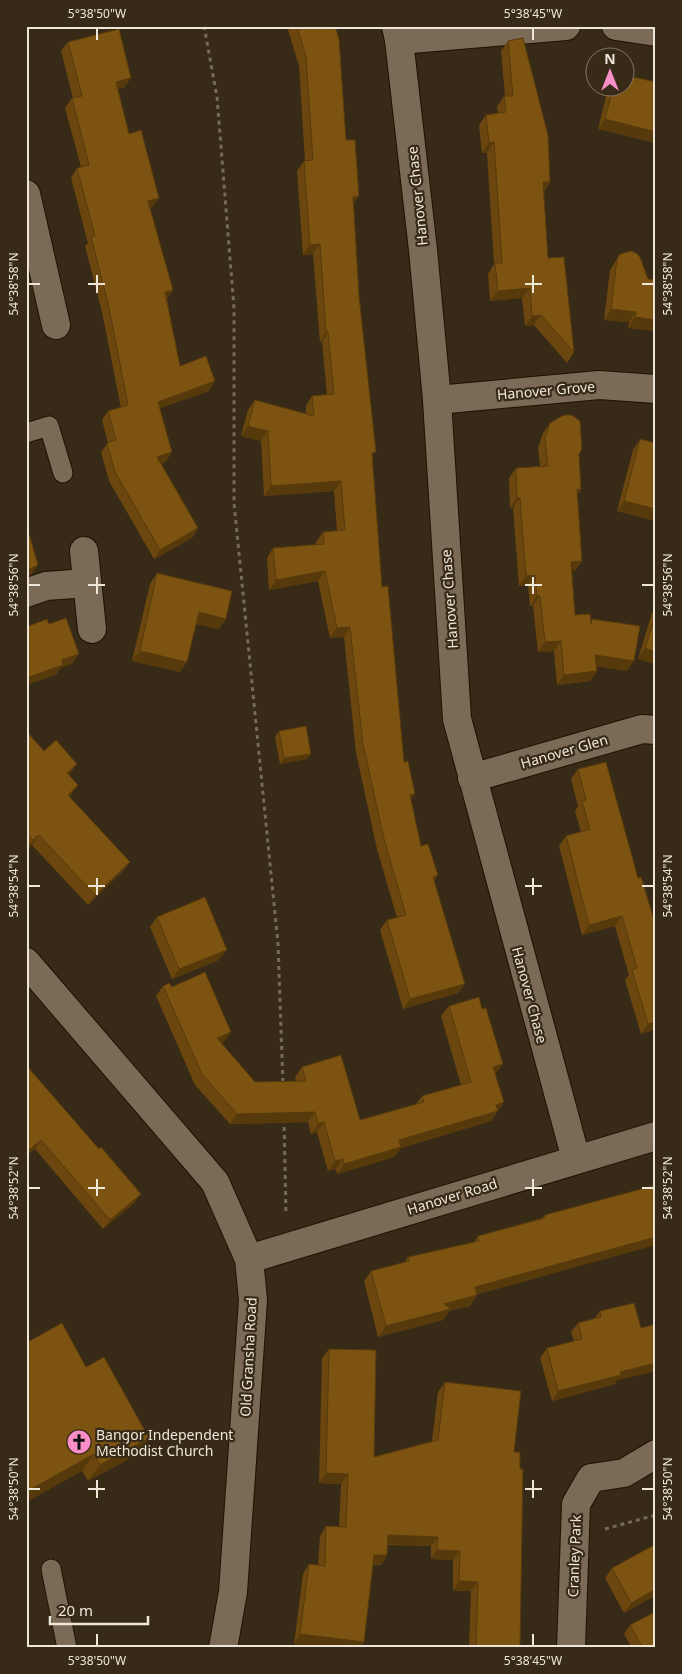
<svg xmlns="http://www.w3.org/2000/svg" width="682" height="1674" font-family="'Noto Sans',sans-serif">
<rect width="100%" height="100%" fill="#372a17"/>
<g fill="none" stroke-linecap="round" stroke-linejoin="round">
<defs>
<g id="service">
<path d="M26,433L49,426L63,473"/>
<path d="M51,1569L67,1648"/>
</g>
<g id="minor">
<path d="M396,26L399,40L423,250L437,400L457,719L576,1159"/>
<path d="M616,26L656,32"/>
<path d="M399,40L566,26"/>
<path d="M26,194L56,325"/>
<path d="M437,400L599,385L656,389"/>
<path d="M84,551L92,629"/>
<path d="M26,593L46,586L87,583"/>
<path d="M472,778L642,729L656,730"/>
<path d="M26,962L215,1182L249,1259L253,1300L233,1592L223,1648"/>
<path d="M249,1259L656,1136"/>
<path d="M571,1648L576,1504L591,1478L624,1473L656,1454"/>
</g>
</defs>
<use href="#service" stroke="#1e1202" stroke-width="21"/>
<use href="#minor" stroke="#1e1202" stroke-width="30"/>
<g stroke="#766a59" stroke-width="3" stroke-dasharray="4 4" stroke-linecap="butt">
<path d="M204,26L217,97L234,308V503L278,944L283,1085"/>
<path d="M284,1119L286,1215"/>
<path d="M605,1529L656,1515"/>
</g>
<use href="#service" stroke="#7a6a56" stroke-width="19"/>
<use href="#minor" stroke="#7a6a56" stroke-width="28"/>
</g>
<g fill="#6b470f">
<path d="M287,26H335L346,140L354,204L359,296L382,587L404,762L411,800L421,846L438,875L434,880L458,993L403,1009L380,930L387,920L397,918L377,849L356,753L344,637L330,638L318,581L269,590L267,558L273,548L316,545V542L323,532L337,531L334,491L264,496L261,441L241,436L248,410L255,400L306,414V406L312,396L327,395L322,342H320L313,254L303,255L297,171L304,161H305L299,66Z"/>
<path d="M508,41L550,182L544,192L548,258L574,352L567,363L534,325L525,326L522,298L490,301L488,274L494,264L487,153H482L479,125L486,115L498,113L497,107L504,96H505L501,51Z"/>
<path d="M68,42L125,87L118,89L129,134L159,198L152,207L150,208L173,290L167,299L180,366L209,391L160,408L166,462L161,463L198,528L192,538L154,559L109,481L101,452L108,443L102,420L108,411L121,408L102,312L85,246L88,243L71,178L77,168L81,167L65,108L72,98H73L61,51Z"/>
<path d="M656,82V143L598,129L608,88H624Z"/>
<path d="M620,254L648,279L656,280L655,331L628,328L629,322L604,320L610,270Z"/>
<path d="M550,423L579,454L577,495L582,561L575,571H572L575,615L591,621L592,619L627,671L597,666V671L590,681L557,685L554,651L538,652L533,606H530L528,585L519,586L513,508H510L509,478L516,468L540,466L538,448L543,433Z"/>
<path d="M640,439L656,521L617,511L633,450Z"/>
<path d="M157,573L219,629L196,624L180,672L132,661L150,584Z"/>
<path d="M656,608V664L638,659L652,613Z"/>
<path d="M26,731L44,751L70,774L69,775L78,785L69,797L130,862L123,871L88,905L32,845L26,850Z"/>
<path d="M279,731L311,754L307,759L280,764L275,737Z"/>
<path d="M578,769L638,878L656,926V1029L641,1034L625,980L629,975L615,926L582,935L559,846L566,836L581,832L575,811L578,806L571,779Z"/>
<path d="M157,917L219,960L172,979L150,927Z"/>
<path d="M163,986L224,1042L221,1043L255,1082L296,1081L295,1077L302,1067L360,1120L416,1104L422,1096L461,1085L441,1016L449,1006L482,1009L503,1064L495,1074L504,1102L491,1121L401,1148L394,1157L337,1174L336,1169L328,1171L317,1132L311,1134L308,1122L230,1124L195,1085L156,996Z"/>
<path d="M26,1065L134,1203L103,1229L35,1149L26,1156Z"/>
<path d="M656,1185L477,1295L470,1306L449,1311L443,1320L378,1337L364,1281L371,1271L404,1263L408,1257L474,1242L478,1236L542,1218L545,1215Z"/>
<path d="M600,1311L641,1328L656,1324V1371L617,1380L615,1384L552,1401L540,1358L547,1348L574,1341L571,1332L578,1323L595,1318Z"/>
<path d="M26,1343L86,1367L138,1454L88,1481L82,1471L26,1502Z"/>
<path d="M329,1349L374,1457L432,1441L438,1392L445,1382L514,1452L520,1469V1648H469L471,1591H453V1560L431,1559V1546L388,1545L387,1555L381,1565H373L364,1642L360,1648H324L294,1644L303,1574L309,1564L318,1565L320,1536L326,1526L339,1527L341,1484L319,1483L322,1358Z"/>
<path d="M612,1568L656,1595L624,1613L605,1578Z"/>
<path d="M630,1625L656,1648H632L624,1634Z"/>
</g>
<g fill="#573a0c">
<path d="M131,78L125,87L110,91L116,82Z"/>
<path d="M605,119L656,132V143L598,129Z"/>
<path d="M494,142L487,153H482L489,143Z"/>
<path d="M543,182H550L543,192Z"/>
<path d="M359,196L352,206L353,197Z"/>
<path d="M159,198L152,207L141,210L148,201Z"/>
<path d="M320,244L313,254L303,255L310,245Z"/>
<path d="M530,288L522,298L490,301L498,291Z"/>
<path d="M173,290L167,299L165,292Z"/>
<path d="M611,309L636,312L629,322L604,320Z"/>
<path d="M541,315L534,325L525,326L532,316Z"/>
<path d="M635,317L656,320V331L628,328Z"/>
<path d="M326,332H328L322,342H320Z"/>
<path d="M215,381L209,391L151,411L158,402Z"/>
<path d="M248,426L268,431L261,441L241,436Z"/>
<path d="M172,452L166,462L150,466L157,457Z"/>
<path d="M341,481L334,491L264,496L271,486Z"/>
<path d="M577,489L581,490L574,500Z"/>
<path d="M517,498H520L513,508H510Z"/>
<path d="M624,501L656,509V521L617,511Z"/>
<path d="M198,528L192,538L154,559L160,550Z"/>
<path d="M582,561L575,571L564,572L571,562Z"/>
<path d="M38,565L31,575L26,577V571Z"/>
<path d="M325,571L318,581L269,590L276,580Z"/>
<path d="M535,575L528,585L519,586L526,576Z"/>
<path d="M537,596H540L533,606H530Z"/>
<path d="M199,612L226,619L219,629L191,623Z"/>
<path d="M350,627L344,637L330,638L337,628Z"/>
<path d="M561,641L554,651L538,652L545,642Z"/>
<path d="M645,648L656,652V664L638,659Z"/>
<path d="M140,651L187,662L180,672L132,661Z"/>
<path d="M79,654L72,664L61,668L56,675L26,685V678L62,660Z"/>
<path d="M595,655L634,661L627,671L588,665Z"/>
<path d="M597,671L590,681L557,685L564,675Z"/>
<path d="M311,754L307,759L280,764L284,758Z"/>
<path d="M77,764L70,774L60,783L67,773Z"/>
<path d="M78,785L71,795L61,805L68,795Z"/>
<path d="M415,794L408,804L410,795Z"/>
<path d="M39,835L32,845L26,850L33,840Z"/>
<path d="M130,862L123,871L88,905L95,895Z"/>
<path d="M622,916L615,926L582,935L589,925Z"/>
<path d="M227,950L219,960L172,979L179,969Z"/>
<path d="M465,984L458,993L403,1009L410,999Z"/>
<path d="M656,1022V1029L641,1034L648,1024Z"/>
<path d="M231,1032L224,1042L210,1048L217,1038Z"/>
<path d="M503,1064L495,1074L493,1067Z"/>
<path d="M504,1102L491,1121L401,1148L394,1157L337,1174L344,1164L399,1140Z"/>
<path d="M315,1112L308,1122L230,1124L237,1114Z"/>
<path d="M324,1122L317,1132L311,1134L318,1124Z"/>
<path d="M41,1140L35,1149L26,1156V1153L29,1150Z"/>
<path d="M343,1159L336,1169L328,1171L335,1161Z"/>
<path d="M141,1194L134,1203L103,1229L110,1220Z"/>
<path d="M656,1237V1245L468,1297L475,1287Z"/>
<path d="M477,1295L470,1306L449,1311L443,1320L378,1337L386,1326L444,1304Z"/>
<path d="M656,1363V1371L617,1380L615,1384L552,1401L558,1391L620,1372Z"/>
<path d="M149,1438L138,1454L88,1481L100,1465Z"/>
<path d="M94,1454L82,1471L26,1502V1492Z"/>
<path d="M326,1473L348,1474L341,1484L319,1483Z"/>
<path d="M388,1535L438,1537L431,1546L382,1544Z"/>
<path d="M437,1550L460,1551L453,1560L431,1559Z"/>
<path d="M374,1555H387L381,1565L367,1564Z"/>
<path d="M459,1581L478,1582L471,1591H453Z"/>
<path d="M656,1589V1595L624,1613L631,1603Z"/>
<path d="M300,1634L364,1642L360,1648H324L294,1644Z"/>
</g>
<g fill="#7c5311" stroke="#573a0c">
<path d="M297,26H335L339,39L346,140H355L359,196L353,197L359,296L376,452L372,453L382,587L388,586L404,762L408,761L415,794L410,795L421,846L428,844L438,875L433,877L465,984L410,999L387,920L406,915L384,839L363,744L350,627L337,628L325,571L276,580L273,548L324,544L323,532L345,530L341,481L271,486L268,431L248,426L255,400L314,416L312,396L334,394L328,332H326L320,244L310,245L304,161L313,160L306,57Z"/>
<path d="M119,29L131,78L116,82L129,134L141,130L159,198L148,201L173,290L165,292L180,366L206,356L215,381L158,402L172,452L157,457L198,528L160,550L115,472L107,443L116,440L108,411L128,405L108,303L91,237L95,236L77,168L89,165L72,98L82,96L68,42Z"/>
<path d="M523,38L548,135L550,182H543L548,258L564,257L574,352L541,315L532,316L530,288L498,291L495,263H502L494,142L489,143L486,115L506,112L504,96H513L508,41Z"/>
<path d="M624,75L656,82V132L605,119L613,88H624Z"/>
<path d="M631,251L636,253L640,257L648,279L656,280V320L635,317L636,312L611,309L617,259L620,254Z"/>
<path d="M564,415H572L580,421L582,449L579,454L581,490L577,489L582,561L571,562L575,615L590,614L591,624L592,619L640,626L634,661L595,655L597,671L564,675L561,641L545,642L540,596H537L535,575L526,576L520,498H517L516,468L548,466L545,438L550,423Z"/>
<path d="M640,439L656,443V509L624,501Z"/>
<path d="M26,523L38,565L26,571Z"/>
<path d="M157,573L232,591L226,619L199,612L187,662L140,651Z"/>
<path d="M656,614V652L645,648Z"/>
<path d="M66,618L79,654L62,660L63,665L26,678V627L47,619L49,624Z"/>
<path d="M306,726L311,754L284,758L279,731Z"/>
<path d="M26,731L44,751L56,740L77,764L67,773L78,785L68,795L130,862L95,895L39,835L33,840L26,833Z"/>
<path d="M606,762L638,878L641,877L656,926V1022L648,1024L632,970L637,968L622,916L589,925L566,836L590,829L582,801L586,800L578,769Z"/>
<path d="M205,897L227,950L179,969L157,917Z"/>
<path d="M205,972L231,1032L217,1038L255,1082L306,1081L302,1067L341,1055L360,1120L424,1102L422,1096L471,1082L449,1006L479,997L482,1009L486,1008L503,1064L493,1067L504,1102L496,1105L498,1111L399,1140L401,1147L344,1164L343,1159L335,1161L324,1122L318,1124L315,1112L237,1114L202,1074L163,986L169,983L172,987Z"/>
<path d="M26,1065L99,1149L101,1147L141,1194L110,1220L41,1140L29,1150L26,1147Z"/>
<path d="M656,1185V1237L475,1287L477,1295L444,1304L451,1309L386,1326L371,1271L409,1261L408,1257L479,1241L478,1236L545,1218V1215Z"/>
<path d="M634,1303L641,1328L656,1324V1363L620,1372L621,1375L558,1391L547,1348L582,1339L578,1323L601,1317L600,1311Z"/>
<path d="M62,1323L86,1367L104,1357L149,1438L100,1465L94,1454L26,1492V1343Z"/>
<path d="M329,1349L376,1350L374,1457L438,1440L445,1382L521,1391L514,1452H520V1469H523L520,1648H476L478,1582L459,1581L460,1551L437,1550L438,1537L388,1535L387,1555H374L364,1642L300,1634L309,1564L325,1566L326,1526L346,1527L348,1474L326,1473Z"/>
<path d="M656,1544V1589L631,1603L612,1568Z"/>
<path d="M655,1612L656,1648H642V1647L630,1625Z"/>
</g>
<path fill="none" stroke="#efe6da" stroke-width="2" d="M97,28V40M533,28V40M97,275V293M533,275V293M28,284H40M88,284H105M525,284H542M642,284H654M97,577V594M533,577V594M28,585H40M88,585H105M525,585H542M642,585H654M97,878V895M533,878V895M28,886H40M88,886H105M525,886H542M642,886H654M97,1179V1196M533,1179V1196M28,1188H40M88,1188H105M525,1188H542M642,1188H654M97,1480V1498M533,1480V1498M28,1489H40M88,1489H105M525,1489H542M642,1489H654M97,1634V1646M533,1634V1646"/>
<defs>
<symbol id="church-disc" viewBox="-11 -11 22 22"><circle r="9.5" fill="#fa8fc7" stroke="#372a17"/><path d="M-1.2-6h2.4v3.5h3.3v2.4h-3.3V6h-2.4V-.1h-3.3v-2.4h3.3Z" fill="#111"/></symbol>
</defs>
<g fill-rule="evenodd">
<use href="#church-disc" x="65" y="1428" width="28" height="28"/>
</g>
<g text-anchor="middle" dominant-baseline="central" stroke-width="4.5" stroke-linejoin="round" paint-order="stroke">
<g font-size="14" fill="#efe6da" stroke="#372a17">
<text transform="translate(417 196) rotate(-96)">Hanover Chase</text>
<text transform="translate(546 390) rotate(-5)">Hanover Grove</text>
<text transform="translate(449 599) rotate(-94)">Hanover Chase</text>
<text transform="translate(564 751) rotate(-16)">Hanover Glen</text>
<text transform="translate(530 995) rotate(75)">Hanover Chase</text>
<text transform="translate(452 1196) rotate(-17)">Hanover Road</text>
<text transform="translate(248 1357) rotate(-87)">Old Gransha Road</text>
<text transform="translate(574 1556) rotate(-88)">Cranley Park</text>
</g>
<g font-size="14" fill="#efe6da" stroke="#372a17" text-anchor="start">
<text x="96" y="1434">Bangor Independent<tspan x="96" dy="16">Methodist Church</tspan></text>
</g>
</g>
<rect width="682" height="1674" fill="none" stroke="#372a17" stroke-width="55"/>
<g transform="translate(610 72)"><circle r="24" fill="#372a17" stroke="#817565"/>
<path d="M0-4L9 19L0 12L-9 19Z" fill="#fa8fc7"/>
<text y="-8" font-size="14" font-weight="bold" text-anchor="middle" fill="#efe6da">N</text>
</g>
<path d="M50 1616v8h98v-8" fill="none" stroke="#efe6da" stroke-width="2.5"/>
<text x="58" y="1616" font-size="15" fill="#efe6da" stroke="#372a17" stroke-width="4" paint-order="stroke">20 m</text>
<rect x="28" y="28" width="626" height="1618" fill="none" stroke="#efe6da" stroke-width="2"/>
<g font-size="12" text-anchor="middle" fill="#efe6da">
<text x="97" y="18">5°38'50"W</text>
<text x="533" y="18">5°38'45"W</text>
<text transform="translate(14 284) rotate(-90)" y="4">54°38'58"N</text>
<text transform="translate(668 284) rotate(-90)" y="4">54°38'58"N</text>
<text transform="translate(14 585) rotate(-90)" y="4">54°38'56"N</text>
<text transform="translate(668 585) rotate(-90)" y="4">54°38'56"N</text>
<text transform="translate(14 886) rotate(-90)" y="4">54°38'54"N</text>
<text transform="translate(668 886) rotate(-90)" y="4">54°38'54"N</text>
<text transform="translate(14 1188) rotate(-90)" y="4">54°38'52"N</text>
<text transform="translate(668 1188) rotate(-90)" y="4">54°38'52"N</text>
<text transform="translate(14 1489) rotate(-90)" y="4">54°38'50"N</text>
<text transform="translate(668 1489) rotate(-90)" y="4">54°38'50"N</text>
<text x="97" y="1665">5°38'50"W</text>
<text x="533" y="1665">5°38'45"W</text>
</g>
</svg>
